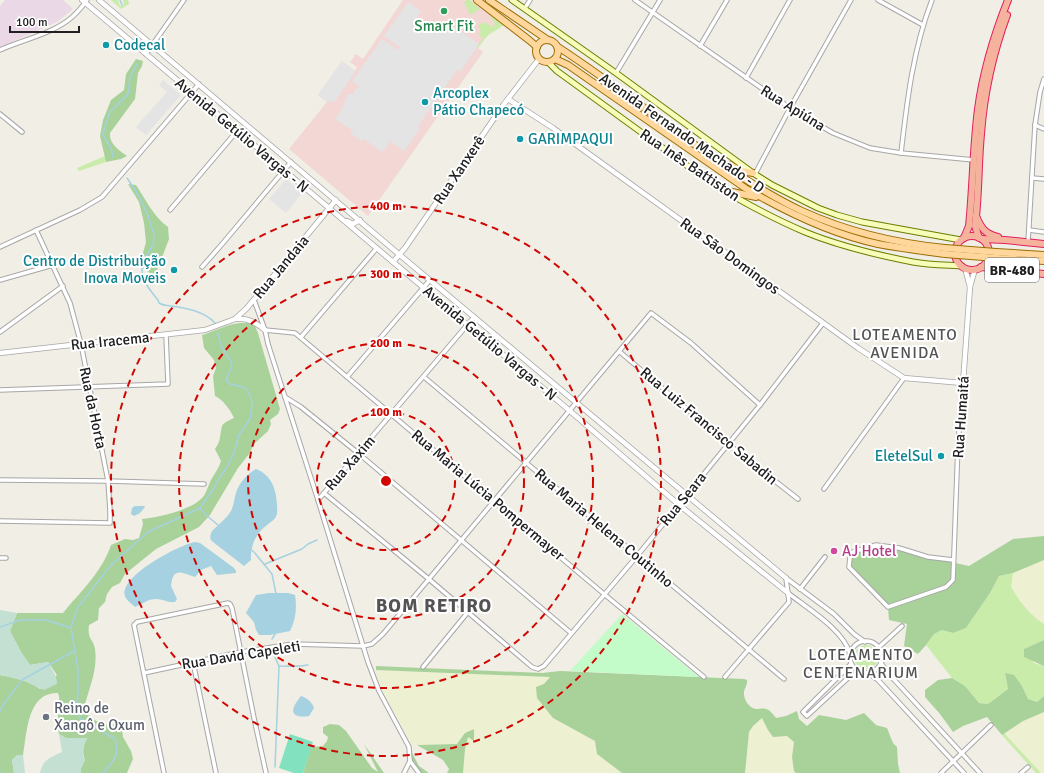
<svg xmlns="http://www.w3.org/2000/svg" width="1044" height="773" font-family="Signika,sans-serif">
<rect width="100%" height="100%" fill="#f1eee6"/>
<path fill="#f2d7d5" d="M403,0H470L504,25L491,32L485,38L478,48L483,52L368,216L289,149L327,102L318,95L342,61L355,71L357,67L350,62L356,54L363,59Z"/>
<path fill="#ead8e6" d="M5,0H63L73,9L57,22L0,47V6Z"/>
<g fill="#edf0d1">
<path d="M1044,560V624L1033,616L1018,599L1011,587L1013,573Z"/>
<path d="M376,670L550,677L544,684L553,718L595,741L597,754L622,773H463L465,749L468,737L474,740L465,733L457,744L412,745L382,690Z"/>
<path d="M1044,712V773H1041L1004,733L1023,721Z"/>
<path d="M762,718L768,730L787,736L794,742L792,757L794,771L796,773H745L749,732L753,726Z"/>
</g>
<g fill="#c9ecab">
<path d="M111,0H118L120,6L124,5L123,0H128L129,4L121,9Z"/>
<path d="M467,0H470L480,9L470,15L464,2Z"/>
<path d="M489,15L504,25L487,36L478,48L477,47L483,38L478,34L481,32L478,25L486,22L492,27L495,24Z"/>
<path d="M105,156L106,162L79,171L77,168Z"/>
<path d="M1013,573L1011,587C1020,602 1029,614 1044,624V640L1024,649L1034,663L1044,666V696L1037,702L1028,699L1022,686L1005,674L1008,689L988,704L979,703L965,686L952,678L926,645L934,634L942,630L953,633L966,628L990,593L999,576Z"/>
<circle cx="866" cy="657" r="12"/>
<path d="M1004,733L1041,773H1036L1002,735Z"/>
</g>
<g fill="#a9d29a">
<path d="M136,59L143,61L142,66L138,73L135,99L110,133C109,144 119,150 127,156L121,159L106,162L100,136L103,120L111,100L124,90L126,74Z"/>
<path d="M128,184L136,185C146,200 153,216 168,227L169,239L155,276L141,267L140,264L146,242L144,223L139,202Z"/>
<path d="M240,323H248L255,326L258,333L280,409L278,414L270,420L271,424L268,431L254,444L249,454L238,468L210,515L199,527L156,549L125,574L120,583L112,587L107,594L105,602L99,608L98,620L89,625C87,640 93,638 95,649C98,670 89,688 84,708L88,715L102,725L116,723L122,729L123,737L131,751L133,759L127,773H81L80,769L85,760C82,751 83,746 87,738H66L59,734C54,718 63,708 58,693C27,692 27,733 23,755L17,756L12,760L14,773H0V675C15,678 28,680 40,689L57,675L48,662L30,665L21,652L10,631L17,613H63C81,591 102,572 111,545L125,539L133,540L139,538L143,524L142,519C157,518 190,510 201,499C206,495 208,486 211,480C215,473 219,468 221,461L215,449C217,446 220,441 220,437C223,424 219,425 234,418C230,409 223,400 215,396L213,376L216,368L214,360L204,348L202,335C215,331 227,324 240,323Z"/>
<path d="M1044,536V560L1013,573L999,576L990,593L966,628L953,633L942,630L934,634L926,645L918,654L904,646L907,624L889,620L888,607L849,567L853,552L876,545L899,548L928,557L969,566L1013,539Z"/>
<path d="M1044,640V666L1024,657V649Z"/>
<path d="M376,666L542,673L560,671L744,679L747,680C748,686 743,689 744,695C745,702 750,708 756,709C760,709 763,708 766,709C770,710 773,714 776,718L786,716L797,711L799,719L807,726L819,715L846,720L864,713L876,725L887,728L893,743L897,747L898,764L900,773H796L794,771L792,757L794,742L787,736L773,737L768,730L762,718L753,726L749,732L745,773H622L597,754L595,741L553,718L537,698L536,687L544,684L550,677L376,670Z"/>
<path d="M1005,673L1014,675L1022,686L1028,699L1037,702L1044,696V712L1023,721L1002,735L987,717L963,726L953,732L940,714L925,697V690L938,680L952,678L965,686L979,703L988,704L1008,689Z"/>
<path d="M330,724L339,725L346,731L372,768L378,772L364,744L384,773H303L311,747L323,746L327,741L328,737L323,733V727Z"/>
<path d="M474,729V741L468,737L465,749L463,773H447L449,769L443,760L417,745L457,744L465,733Z"/>
<path d="M409,747L419,766L429,773H419L410,761Z"/>
</g>
<g fill="#c3e0d3">
<path d="M0,610L17,613L10,631L21,652L30,665L48,662C52,670 57,675 57,684L44,690L22,680L0,675Z"/>
<path d="M59,734L66,738H87C83,746 81,751 85,760L81,769V773H40C43,759 50,758 62,752Z"/>
<path d="M17,755H23L25,773H14L12,760Z"/>
</g>
<path fill="#c3fcc9" d="M622,614L699,677L570,671Z"/>
<path fill="#82e2c0" d="M290,734L313,742L303,773H294L279,768Z"/>
<g fill="#e4e4e4">
<path d="M408,2L421,11L417,17L435,29L442,26L448,30L451,25L479,44L460,72L457,70L418,126L420,128L404,151L389,140L388,142L390,143L382,152L364,139L362,141L351,134L353,131L335,119L342,109L348,94L352,95L359,86L352,81L382,39L398,50L400,47L384,36Z"/>
<path d="M342,61L355,71L353,73L354,74L335,101L327,102L318,95Z"/>
<path d="M163,80L181,95L146,135L136,127L167,92L159,85Z"/>
<path d="M286,179L302,193L286,213L269,199Z"/>
</g>
<g fill="#a5d1e0">
<path d="M256,469C271,475 276,488 277,504C277,508 278,513 276,516C275,520 270,522 267,525C256,533 250,546 251,560L244,566L213,542C209,539 210,536 212,531C218,525 226,519 231,511C234,505 234,499 236,493C239,483 247,474 256,469Z"/>
<path d="M135,506H144L145,507L140,513L134,516L131,514L132,508Z"/>
<path d="M195,542L200,543L234,568L236,571V573L217,575L211,566L201,570L195,577C182,573 173,566 171,586L177,599L175,602C168,603 163,599 156,599C147,599 143,604 135,607C132,604 126,600 125,596C119,576 179,545 195,542Z"/>
<path d="M269,593H288L295,595C297,607 296,620 290,631L270,635H259L256,630L254,622L246,613L256,595Z"/>
<path d="M301,696C307,698 312,702 314,708L309,716C289,719 290,709 301,696Z"/>
</g>
<g fill="none" stroke-linecap="round" stroke-linejoin="round">
<g stroke="#a5d1e0" stroke-width="1.5">
<path d="M120,0L122,5"/>
<path d="M113,157L111,148L103,135V133L110,112L128,94L130,77L137,64"/>
<path d="M127,178C138,193 146,207 151,225C152,228 154,233 154,237C155,246 148,252 145,259C136,275 149,289 158,300L159,303C164,306 166,305 171,306C186,308 204,311 215,323"/>
<path d="M200,508L206,515L218,525"/>
<path d="M250,549L254,552L272,574L276,594"/>
<path d="M265,564L302,549L308,544L317,540"/>
<path d="M0,627L20,620H46L71,628"/>
<path d="M272,639L275,634"/>
<path d="M274,655L279,666L275,767"/>
<path d="M279,666C290,666 297,667 308,665"/>
<path d="M0,711L3,705L22,680L74,651"/>
<path d="M0,772V773"/>
<path d="M103,773C114,760 120,756 115,739L80,718L76,706L78,695V670L71,628L78,607L112,564L148,532L200,508L214,488L220,477L227,467L234,453L239,435L250,419L252,405L251,397L247,390L243,387L230,384L226,380L232,366L231,362L221,346L218,333"/>
</g>
<defs>
<g id="minor">
<path d="M635,0L790,108L833,133L870,148L901,153L974,160"/>
<path d="M878,0L923,25"/>
<path d="M525,8L530,0"/>
<path d="M700,46L727,0"/>
<path d="M0,50C22,40 52,34 71,18C77,13 82,7 87,0"/>
<path d="M146,54L184,0"/>
<path d="M616,73L660,0"/>
<path d="M746,78L790,0"/>
<path d="M0,114L22,132"/>
<path d="M1035,125L1044,129"/>
<path d="M901,153C907,101 913,49 932,0"/>
<path d="M755,174L790,108L851,0"/>
<path d="M1032,178L1044,179"/>
<path d="M170,210L237,131"/>
<path d="M1029,230L1044,232"/>
<path d="M1028,242L1035,125L1040,92L1044,79"/>
<path d="M0,247L80,210L102,197L199,84"/>
<path d="M202,267L223,243L291,162"/>
<path d="M0,280L53,265"/>
<path d="M254,300L265,330L268,344L318,500L368,662L379,691L409,747L410,761L419,773"/>
<path d="M265,330L295,333L604,594L704,677"/>
<path d="M0,332L63,286"/>
<path d="M301,337L377,248"/>
<path d="M620,352L728,444L798,499"/>
<path d="M347,377L430,280"/>
<path d="M424,377L784,679"/>
<path d="M0,390L168,384L166,335"/>
<path d="M285,397L301,407L358,453L571,633"/>
<path d="M0,480L108,481L204,484"/>
<path d="M824,489L904,378"/>
<path d="M324,493L430,580L532,667L538,669L544,666L637,556L760,405L823,323"/>
<path d="M318,500L474,317"/>
<path d="M0,521L110,523V510L108,481L81,344L70,303L36,230"/>
<path d="M0,558H6"/>
<path d="M953,560L928,557L899,548L876,545L853,552L850,557L849,567L888,607L946,587L953,580L958,444L963,383"/>
<path d="M786,578L834,614L854,634L865,642"/>
<path d="M800,589L825,557"/>
<path d="M788,593C807,608 844,630 850,654"/>
<circle cx="866" cy="657" r="16"/>
<path d="M878,648L902,626"/>
<path d="M193,662L216,773"/>
<path d="M881,663L888,673L980,773"/>
<path d="M851,664L803,712L807,716L848,678L858,672"/>
<path d="M423,667L468,612"/>
<path d="M144,673L241,652L293,644L363,646L372,644L383,634L651,313L691,343L760,405"/>
<path d="M869,673L878,680L964,773"/>
<path d="M725,677L789,602L786,578"/>
<path d="M164,773L134,625L137,622L228,603L230,604L232,608L254,718L266,773"/>
<path d="M404,773L410,761"/>
<path d="M941,773L991,725"/>
<path d="M1021,773L1028,767"/>
</g>
<g id="tertiary">
<path d="M82,0L570,411L678,504L788,593"/>
<path d="M99,0L401,256L786,578"/>
<path d="M508,99L553,128L858,348L904,378L963,383L970,287L975,269"/>
<path d="M347,221L353,224L360,220"/>
<path d="M393,262L405,248L504,104L539,59"/>
<path d="M965,268L970,287"/>
<path d="M235,319C248,318 255,322 265,330"/>
<path d="M0,353L205,330L235,319L247,308L336,200"/>
</g>
<g id="secondary">
<path d="M512,0L616,73L753,173L772,185L818,208L837,215L862,222L961,240"/>
<path d="M549,63L557,71L711,183C741,201 772,218 805,232C839,246 877,255 913,262C929,265 946,265 962,266"/>
</g>
<g id="primary">
<path d="M477,0L529,40L537,47"/>
<path d="M489,0L548,40"/>
<circle cx="547" cy="51" r="11"/>
<path d="M558,47C601,75 643,107 684,137C722,164 760,191 802,211C848,232 895,243 945,248"/>
<path d="M555,59L568,65L745,188C786,212 831,234 878,244C900,248 922,251 945,254"/>
<path d="M730,165L741,171L753,173"/>
<path d="M723,190L756,197"/>
<path d="M996,252L1044,255"/>
<path d="M996,258L1044,261"/>
</g>
<g id="trunk">
<path d="M976,216C981,228 985,234 998,237"/>
<circle cx="972" cy="253" r="17"/>
<path d="M964,238L969,226C973,187 973,148 978,109C983,72 994,35 1008,0"/>
<path d="M979,238L975,226C979,195 978,165 981,134C984,93 993,53 1007,15"/>
<path d="M982,239L1005,240L1044,244"/>
<path d="M981,267L1044,274"/>
</g>
</defs>
<use href="#minor" stroke="#a7a7a7" stroke-width="5.5"/>
<use href="#tertiary" stroke="#a7a7a7" stroke-width="6"/>
<use href="#secondary" stroke="#6d7e01" stroke-width="7"/>
<use href="#primary" stroke="#9c6d00" stroke-width="8"/>
<use href="#trunk" stroke="#e2205e" stroke-width="8"/>
<use href="#minor" stroke="#fff" stroke-width="3.5"/>
<use href="#tertiary" stroke="#fff" stroke-width="4.5"/>
<use href="#secondary" stroke="#f7fcb9" stroke-width="5"/>
<use href="#primary" stroke="#ffd79d" stroke-width="6"/>
<use href="#trunk" stroke="#f5b29c" stroke-width="6"/>
<defs>
<g id="primary-bridge">
<path d="M945,248L996,252"/>
<path d="M945,254L996,258"/>
</g>
</defs>
<use href="#primary-bridge" stroke="#9c6d00" stroke-width="8" stroke-linecap="butt"/>
<use href="#primary-bridge" stroke="#ffd79d" stroke-width="6"/>
</g>
<g fill="none" stroke="#d00600" stroke-width="2" stroke-dasharray="7 5">
<circle cx="386" cy="481" r="69"/>
<circle cx="386" cy="481" r="138"/>
<circle cx="386" cy="481" r="207"/>
<circle cx="386" cy="481" r="275"/>
</g>
<circle fill="#2e9e5b" stroke="#fff" stroke-width="1.5" cx="444" cy="11" r="4"/>
<g fill="#0f9aa8" stroke="#fff" stroke-width="1.5">
<circle cx="106" cy="45" r="4"/>
<circle cx="425" cy="102" r="4"/>
<circle cx="520" cy="139" r="4"/>
<circle cx="174" cy="270" r="4"/>
<circle cx="941" cy="456" r="4"/>
</g>
<circle fill="#d1479c" stroke="#fff" stroke-width="1.5" cx="834" cy="551" r="4"/>
<circle fill="#6b7280" stroke="#fff" stroke-width="1.5" cx="46" cy="717" r="4"/>
<g text-anchor="middle" dominant-baseline="central" stroke-width="4" stroke-linejoin="round" paint-order="stroke">
<rect fill="#fff" stroke="#636363" stroke-width="1" x="985" y="258" width="54" height="24" rx="3"/>
<g font-size="14" font-weight="bold" fill="#202020">
<text x="1012" y="270">BR-480</text>
</g>
<g font-size="15" fill="#27864d" stroke="#fff">
<text x="444" y="26">Smart Fit</text>
</g>
<g font-size="15" fill="#0d838f" stroke="#fff" text-anchor="start">
<text x="114" y="45">Codecal</text>
<text x="433" y="93">Arcoplex<tspan x="433" dy="17">Pátio Chapecó</tspan></text>
<text x="528" y="139">GARIMPAQUI</text>
<text x="166" y="261" text-anchor="end">Centro de Distribuição<tspan x="166" dy="17">Inova Moveis</tspan></text>
<text x="933" y="456" text-anchor="end">EletelSul</text>
</g>
<g font-size="15" fill="#202020" stroke="#fff">
<text transform="translate(793 108) rotate(32)">Rua Apiúna</text>
<text transform="translate(682 133) rotate(35)">Avenida Fernando Machado - D</text>
<text transform="translate(242 135) rotate(40)">Avenida Getúlio Vargas - N</text>
<text transform="translate(690 165) rotate(34)">Rua Inês Battiston</text>
<text transform="translate(459 170) rotate(-56)">Rua Xanxerê</text>
<text transform="translate(730 256) rotate(36)">Rua São Domingos</text>
<text transform="translate(281 267) rotate(-50)">Rua Jandaia</text>
<text transform="translate(110 341) rotate(-6)">Rua Iracema</text>
<text transform="translate(490 343) rotate(40)">Avenida Getúlio Vargas - N</text>
<text transform="translate(93 408) rotate(78)">Rua da Horta</text>
<text transform="translate(961 417) rotate(-86)">Rua Humaitá</text>
<text transform="translate(709 426) rotate(40)">Rua Luiz Francisco Sabadin</text>
<text transform="translate(350 463) rotate(-49)">Rua Xaxim</text>
<text transform="translate(488 495) rotate(40)">Rua Maria Lúcia Pompermayer</text>
<text transform="translate(683 499) rotate(-51)">Rua Seara</text>
<text transform="translate(604 528) rotate(40)">Rua Maria Helena Coutinho</text>
<text transform="translate(241 655) rotate(-9)">Rua David Capeleti</text>
</g>
<g font-size="15" fill="#b23c85" stroke="#fff" text-anchor="start">
<text x="842" y="551">AJ Hotel</text>
</g>
<g font-size="15" fill="#5b616d" stroke="#fff" text-anchor="start">
<text x="54" y="708">Reino de<tspan x="54" dy="17">Xangô e Oxum</tspan></text>
</g>
<g font-size="16" letter-spacing="1" fill="#535353" stroke="#fff">
<text x="905" y="335">LOTEAMENTO<tspan x="905" dy="18">AVENIDA</tspan></text>
<text x="861" y="655">LOTEAMENTO<tspan x="861" dy="18">CENTENARIUM</tspan></text>
</g>
<g font-size="19" font-weight="bold" letter-spacing="1" fill="#535353" stroke="#fff">
<text x="434" y="606">BOM RETIRO</text>
</g>
</g>
<circle cx="386" cy="481" r="6" fill="#d00600" stroke="#fff" stroke-width="2"/>
<g font-size="12" text-anchor="middle" font-weight="bold" fill="#d00600" stroke="#fff" stroke-width="4" stroke-linejoin="round" paint-order="stroke">
<text x="386" y="210">400 m</text>
<text x="386" y="278">300 m</text>
<text x="386" y="347">200 m</text>
<text x="386" y="416">100 m</text>
</g>
<path d="M10 26v6h69v-6" fill="none" stroke="#202020" stroke-width="2"/>
<text x="16" y="26" font-size="12" fill="#202020" stroke="#ffffff" stroke-width="3" paint-order="stroke">100 m</text>
</svg>
